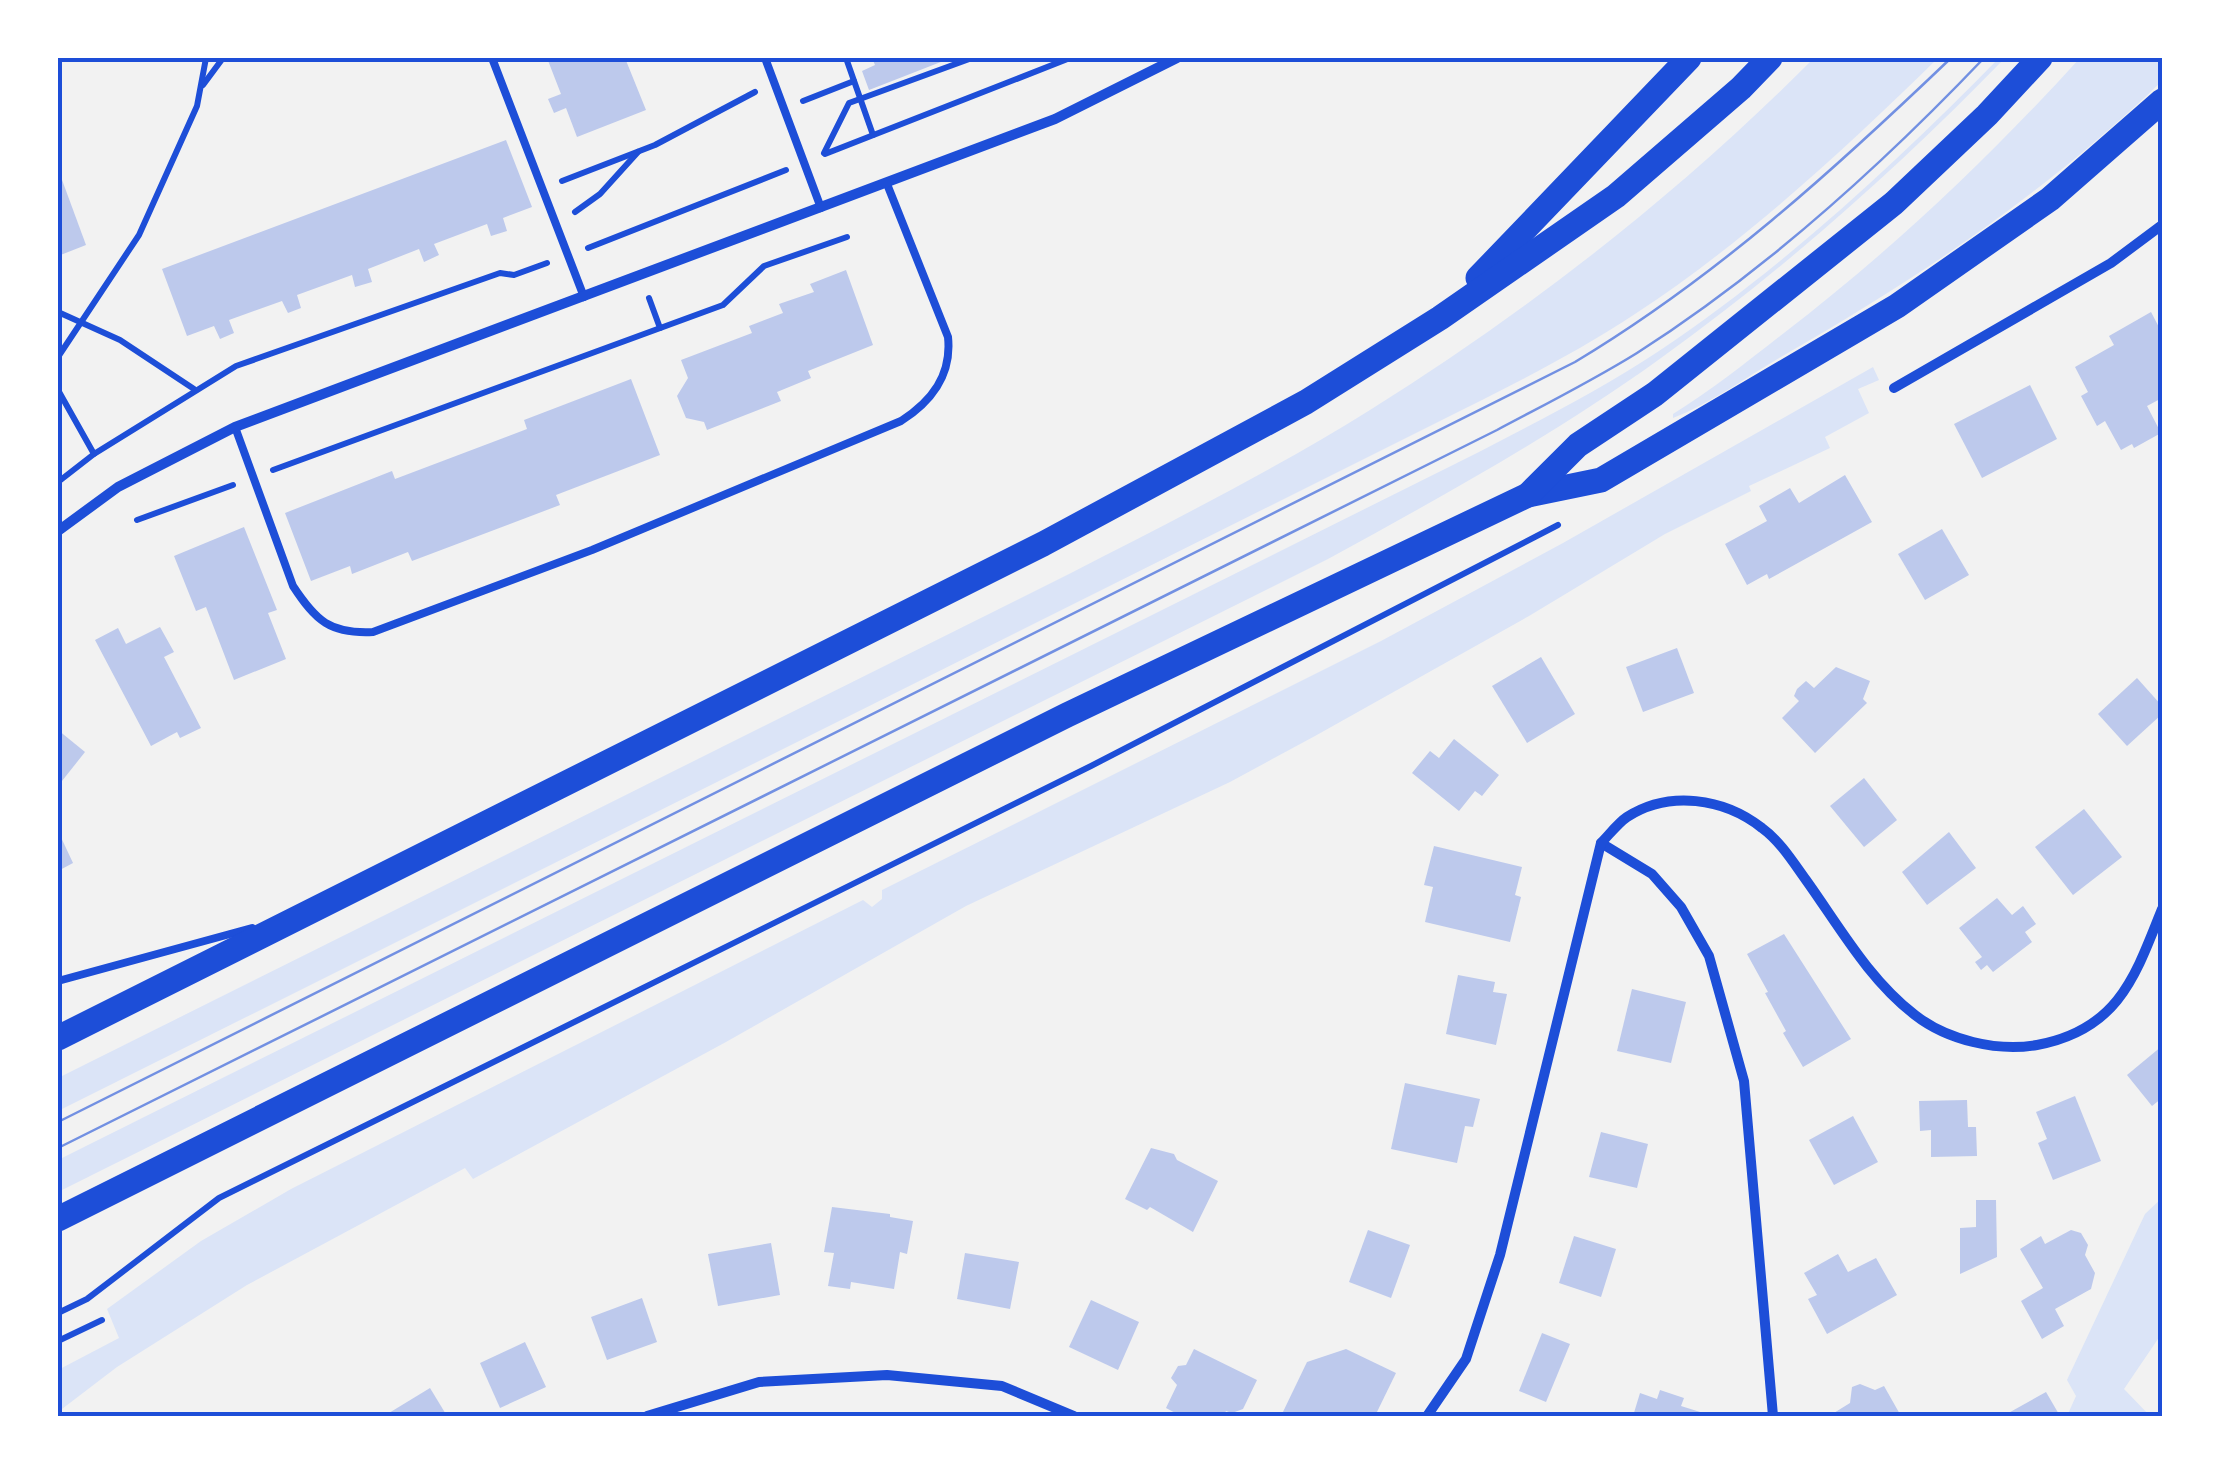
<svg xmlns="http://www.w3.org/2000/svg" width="2220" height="1474" font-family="Manrope,sans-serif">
<rect width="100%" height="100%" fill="#f2f2f2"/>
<g fill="#dbe4f7">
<path d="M1814,58H1938C1844,150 1745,242 1635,314C1573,355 1506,388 1440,421L58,1111V1078L1071,573C1172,521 1274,470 1370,410C1530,310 1681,192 1814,58Z"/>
<path d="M1999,58H2005C1899,167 1785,269 1661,358C1556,434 1441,497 1328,559L58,1192V1160L1479,452C1540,420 1602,389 1659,351C1783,268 1895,164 1999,58Z"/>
<path d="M2080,58H2162V81C2049,190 1922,276 1786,354C1749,375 1712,403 1673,418V414C1712,390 1748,361 1784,333C1892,250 1989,158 2080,58Z"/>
<path d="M1873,367L1879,380L1858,389L1869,413L1825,437L1830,448L1749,486L1751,491L1665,534L1529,616L1315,736L1230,782L966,906L726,1042L473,1179L465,1168L247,1285L117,1367L58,1412V1370L119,1338L107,1309L201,1241L291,1189L863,900L872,907L882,899V890L1381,641L1563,543Z"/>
<path d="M2162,1198V1333L2124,1389L2150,1416H2067L2076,1396L2067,1380L2145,1214Z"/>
</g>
<g fill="#bdc9ec">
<path d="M547,58H625L646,110L577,137L566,108L554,113L548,99L561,94Z"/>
<path d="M872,58H951L869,90L862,71L875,65Z"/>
<path d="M506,140L532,207L503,218L507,231L491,236L487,224L434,244L439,255L424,262L419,249L368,269L372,282L355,287L352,275L297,295L301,308L288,313L282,301L229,320L234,333L220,339L214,326L187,336L162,269Z"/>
<path d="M58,169L86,245L58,256Z"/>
<path d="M846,270L873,345L808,371L811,378L777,392L781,401L707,430L704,422L686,418L677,396L688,378L681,360L752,333L749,326L783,313L779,304L814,292L810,284Z"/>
<path d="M2151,312L2162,333V398L2147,406L2161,433L2134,448L2132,444L2121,450L2105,421L2097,426L2081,396L2088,392L2075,367L2114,345L2109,336Z"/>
<path d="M631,379L660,455L556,495L560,505L412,561L408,552L352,574L350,566L311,581L285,513L392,471L395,479L527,429L524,420Z"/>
<path d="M2030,385L2057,439L1982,478L1954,424Z"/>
<path d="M1845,475L1872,522L1769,579L1767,574L1747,585L1725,544L1767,521L1759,506L1790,488L1799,503Z"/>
<path d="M244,527L277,610L268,613L286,659L234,680L206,607L196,611L174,556Z"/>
<path d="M1942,529L1969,575L1925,600L1898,554Z"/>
<path d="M160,627L174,652L164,657L201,728L180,738L177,732L151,746L95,640L118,628L126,644Z"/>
<path d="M1677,648L1694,693L1643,712L1626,667Z"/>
<path d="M1541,657L1575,714L1527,743L1492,686Z"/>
<path d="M1836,667L1870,681L1863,699L1867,703L1815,753L1782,718L1799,701L1794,696L1797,689L1806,681L1814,688Z"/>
<path d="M2137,678L2162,706V714L2127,746L2098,714Z"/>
<path d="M58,730L85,752L58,786Z"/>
<path d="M1454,739L1499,775L1482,796L1475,791L1459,811L1412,773L1430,751L1439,758Z"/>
<path d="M1864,778L1897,820L1864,847L1830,806Z"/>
<path d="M2084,809L2122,857L2073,895L2035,847Z"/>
<path d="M58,831L73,863L58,871Z"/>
<path d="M1949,832L1976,868L1927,905L1902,872Z"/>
<path d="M1434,846L1522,867L1515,895L1521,897L1510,942L1425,922L1433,887L1424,885Z"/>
<path d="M1997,898L2012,915L2023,906L2036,924L2025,932L2032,942L1993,972L1987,965L1981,970L1975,962L1982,957L1959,928Z"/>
<path d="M1784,934L1851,1039L1803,1067L1783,1033L1786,1031L1765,993L1768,992L1747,954Z"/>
<path d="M1458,975L1495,982L1493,992L1507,994L1496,1045L1446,1034Z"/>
<path d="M1632,989L1686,1002L1671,1063L1617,1051Z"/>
<path d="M2162,1046V1098L2152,1106L2127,1075Z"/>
<path d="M1405,1083L1480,1099L1473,1127L1465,1126L1457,1163L1391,1149Z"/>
<path d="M2075,1096L2101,1161L2053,1180L2038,1143L2047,1139L2036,1112Z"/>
<path d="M1967,1100L1968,1127H1976L1977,1156L1931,1157V1130L1920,1131L1919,1101Z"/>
<path d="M1853,1116L1878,1162L1834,1185L1809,1140Z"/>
<path d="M1601,1132L1648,1144L1637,1188L1589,1177Z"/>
<path d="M1151,1148L1174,1154L1177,1160L1218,1181L1193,1232L1150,1207L1147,1210L1125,1199Z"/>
<path d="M1976,1200H1996L1997,1257L1960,1274V1228L1976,1227Z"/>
<path d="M832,1207L890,1214V1217L913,1221L907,1254L900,1252L894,1289L851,1282L850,1289L828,1286L834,1253L824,1252Z"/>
<path d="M1368,1230L1410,1245L1391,1298L1349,1282Z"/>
<path d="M2071,1230L2081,1233L2088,1245L2085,1255L2095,1273L2091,1289L2055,1309L2064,1326L2042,1339L2021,1301L2043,1288L2020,1249L2041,1236L2045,1244Z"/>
<path d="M1574,1236L1616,1249L1601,1297L1559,1283Z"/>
<path d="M771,1243L780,1295L718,1306L708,1254Z"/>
<path d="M965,1253L1019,1262L1010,1309L957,1299Z"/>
<path d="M1838,1254L1848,1272L1876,1258L1897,1295L1827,1334L1808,1299L1817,1295L1804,1273Z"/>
<path d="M642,1298L657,1342L607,1360L591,1317Z"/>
<path d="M1091,1300L1139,1322L1118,1370L1069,1347Z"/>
<path d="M1542,1333L1570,1344L1546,1402L1519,1391Z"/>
<path d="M525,1342L546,1387L500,1408L480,1363Z"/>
<path d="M1194,1349L1257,1380L1243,1409L1232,1413L1226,1411L1223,1416H1181L1166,1408L1177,1385L1171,1378L1178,1366L1186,1365Z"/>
<path d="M1346,1349L1396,1373L1375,1416H1281L1307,1362Z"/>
<path d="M1860,1384L1875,1390L1884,1386L1901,1416H1829L1850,1403L1852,1387Z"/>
<path d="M430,1388L447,1416H384Z"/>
<path d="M1660,1390L1684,1398L1681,1406L1713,1416H1633L1640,1393L1657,1399Z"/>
<path d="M2046,1392L2060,1416H2003Z"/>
</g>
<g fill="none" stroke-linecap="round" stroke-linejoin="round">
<g stroke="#1d4ed8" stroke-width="6">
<path d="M846,58L873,135"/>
<path d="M203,85L223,58"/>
<path d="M803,101L854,81"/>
<path d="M824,153L849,103L972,58"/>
<path d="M825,154L1070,58"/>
<path d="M562,181L655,145L755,92"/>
<path d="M575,212L600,194L638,152"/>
<path d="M588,248L786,170"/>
<path d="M649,298L660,328"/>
<path d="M58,312L120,340L194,389"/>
<path d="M58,357L139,235L197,106L206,58"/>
<path d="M58,390L94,454"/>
<path d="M273,470L723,305L764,266L847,237"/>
<path d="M58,482L94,454L236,366L500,273L514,275L547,263"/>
<path d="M137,520L233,485"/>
<path d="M58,1313L87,1299L219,1198L1091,766L1558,525"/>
<path d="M58,1341L102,1320"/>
</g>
<g stroke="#1d4ed8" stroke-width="8">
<path d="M492,58L584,297"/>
<path d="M765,58L821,208"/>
<path d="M235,427L293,586C316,621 330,634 373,632L592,550L901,421C932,401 952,375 948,337L887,184"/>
<path d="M58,981L252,928"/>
</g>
<g stroke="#1d4ed8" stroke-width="10">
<path d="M1894,388L2111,263L2162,225"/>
<path d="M58,531L118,487L235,427L1055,119L1177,58"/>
<path d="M1601,843L1652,874L1681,907L1709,956L1744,1081L1773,1416"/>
<path d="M647,1416L759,1382L887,1375L1002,1386L1074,1416"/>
<path d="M1427,1416L1466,1359L1500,1255L1601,843C1609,835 1618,823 1627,817C1669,790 1724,798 1762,828C1780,841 1793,862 1806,880C1839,926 1869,980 1915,1015C1947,1040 1997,1052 2037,1045C2118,1030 2135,977 2162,909"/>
</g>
<g stroke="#1d4ed8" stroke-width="25">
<path d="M1478,278L1689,58"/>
<path d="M1528,495L1601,480L1897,306L2050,199L2162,101"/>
<path d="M58,1038L1043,544L1306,402L1440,318L1616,196L1741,88L1770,58"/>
<path d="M58,1219L1067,715L1528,495L1578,445L1655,394L1894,203L1987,115L2040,58"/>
</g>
<g stroke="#7290e2" stroke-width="2.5">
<path d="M58,1122L1575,362C1715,278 1834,170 1951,58"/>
<path d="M58,1148L1497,430C1544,405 1592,381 1637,353C1764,272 1881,166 1984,58"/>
</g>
</g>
<rect width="2220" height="1474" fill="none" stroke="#ffffff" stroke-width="120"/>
<rect x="60" y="60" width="2100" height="1354" fill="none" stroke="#1d4ed8" stroke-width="4"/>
</svg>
